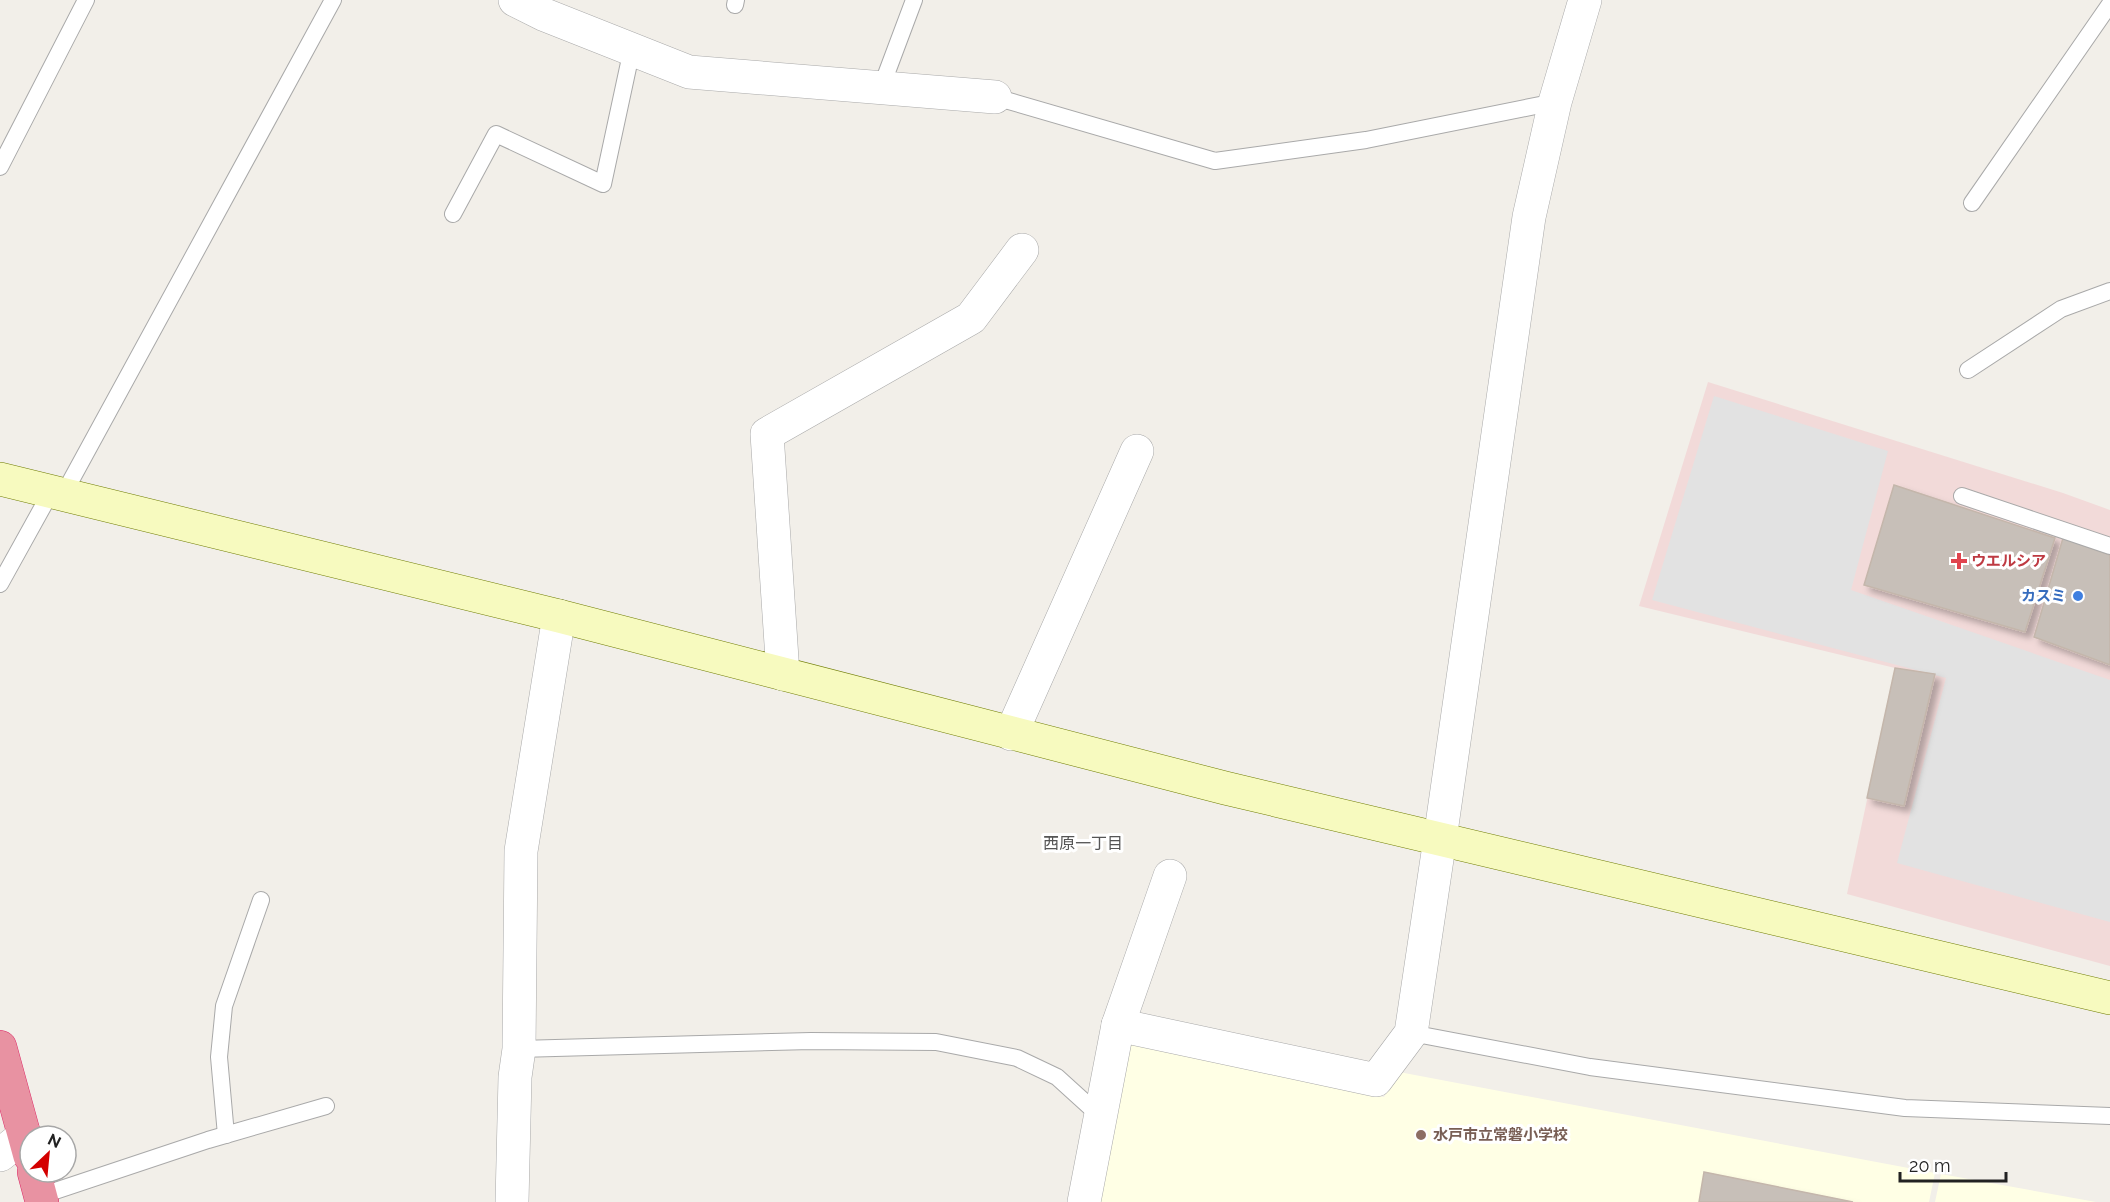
<svg xmlns="http://www.w3.org/2000/svg" width="2110" height="1202" font-family="Raleway,'Noto Sans JP',sans-serif">
<defs>
<filter id="shadow"><feDropShadow dx="5.5" dy="5.5" stdDeviation="3" flood-color="#0004"/></filter>
</defs>
<rect width="100%" height="100%" fill="#f2efe9"/>
<path fill="#f2dad9" d="M1708,382L2063,493L2110,510V966L1847,894L1895,668L1639,606Z"/>
<g fill="#ffffe5">
<path d="M1125,1043L1384,1097L1399,1072L1935,1173L1929,1202H1096Z"/>
<path d="M1941,1174L2096,1202H1935Z"/>
</g>
<path fill="#e2e2e2" d="M1714,396L1888,451L1851,590L2110,680V922L1897,863L1946,678L1652,600Z"/>
<g fill="#c7bfb8" stroke="#c4b6ab" stroke-width="1.5" filter="url(#shadow)">
<path d="M1894,485L2055,538L2025,632L1864,585Z"/>
<path d="M2063,538L2110,555V665L2034,637Z"/>
<path d="M1895,668L1935,674L1904,806L1867,798Z"/>
<path d="M1704,1172L1853,1202H1699Z"/>
</g>
<g fill="none" stroke-linecap="round" stroke-linejoin="round">
<defs>
<g id="lane">
<path d="M735,5L736,0"/>
<path d="M881,88L914,0"/>
<path d="M995,97L1215,161L1366,140L1555,102"/>
<path d="M0,167L86,0"/>
<path d="M1972,203L2110,4"/>
<path d="M453,214L496,134L603,184L632,49"/>
<path d="M1968,370L2061,309L2110,291"/>
<path d="M63,495L333,0"/>
<path d="M1962,496L2110,546"/>
<path d="M0,584L51,492"/>
<path d="M1411,1033L1590,1067L1905,1108L2110,1116"/>
<path d="M519,1049L811,1041L936,1042L1017,1058L1057,1077L1100,1116"/>
<path d="M226,1135L219,1057L224,1006L261,900"/>
<path d="M40,1196L208,1140L326,1106"/>
</g>
<g id="street">
<path d="M515,0L545,15L689,72L995,97"/>
<path d="M783,674L767,434L971,318L1022,250"/>
<path d="M1011,734L1137,451"/>
<path d="M1118,1025L1170,876"/>
<path d="M0,1155L25,1135"/>
<path d="M512,1202L515,1077L519,1049L521,851L559,616"/>
<path d="M1084,1202L1118,1025L1376,1080L1411,1033L1440,839L1529,217L1555,102L1585,0"/>
</g>
<path id="secondary" d="M0,479L559,616L1225,788L2110,998"/>
<g id="highway">
<path d="M0,1047L30,1156"/>
<path d="M34,1172L42,1202"/>
</g>
</defs>
<use href="#lane" stroke="#a9a9a9" stroke-width="18"/>
<use href="#street" stroke="#a9a9a9" stroke-width="34"/>
<use href="#secondary" stroke="#707d05" stroke-width="34"/>
<use href="#highway" stroke="#dc2a67" stroke-width="34"/>
<use href="#lane" stroke="#fff" stroke-width="16"/>
<use href="#street" stroke="#fff" stroke-width="33"/>
<use href="#secondary" stroke="#f7fabf" stroke-width="33"/>
<use href="#highway" stroke="#e892a2" stroke-width="33"/>
</g>
<path fill="#e0444e" stroke="#fff" stroke-width="2" d="M1956 552h6v6h6v6h-6v6h-6v-6h-6v-6h6z"/>
<circle fill="#3f7fe0" stroke="#fff" stroke-width="2" cx="2078" cy="596" r="6"/>
<circle fill="#8d6e63" stroke="#fff" stroke-width="2" cx="1421" cy="1135" r="6"/>
<g text-anchor="middle" dominant-baseline="central" stroke-width="6" stroke-linejoin="round" paint-order="stroke">
<g font-size="15" font-weight="bold" fill="#be3a42" stroke="#fff" text-anchor="start">
<text x="1971" y="561">ウエルシア</text>
</g>
<g font-size="15" font-weight="bold" fill="#366cbe" stroke="#fff" text-anchor="end">
<text x="2066" y="596">カスミ</text>
</g>
<g font-size="15" font-weight="bold" fill="#785e54" stroke="#fff" text-anchor="start">
<text x="1433" y="1135">水戸市立常磐小学校</text>
</g>
<g font-size="16" fill="#555" stroke="#fff">
<text x="1083" y="843">西原一丁目</text>
</g>
</g>
<g transform="translate(48 1154) rotate(26)"><circle r="28" fill="#ffffff" stroke="#a7a7a7" stroke-width="1.5"/>
<path d="M0-4.5L10 22L0 15L-10 22Z" fill="#d40000"/>
<text y="-9" font-size="16" font-weight="bold" text-anchor="middle" fill="#222222">N</text>
</g>
<path d="M1900 1172v9h106v-9" fill="none" stroke="#222222" stroke-width="3"/>
<text x="1909" y="1172" font-size="18" fill="#222222" stroke="#ffffff" stroke-width="4.5" paint-order="stroke">20 m</text>
</svg>
